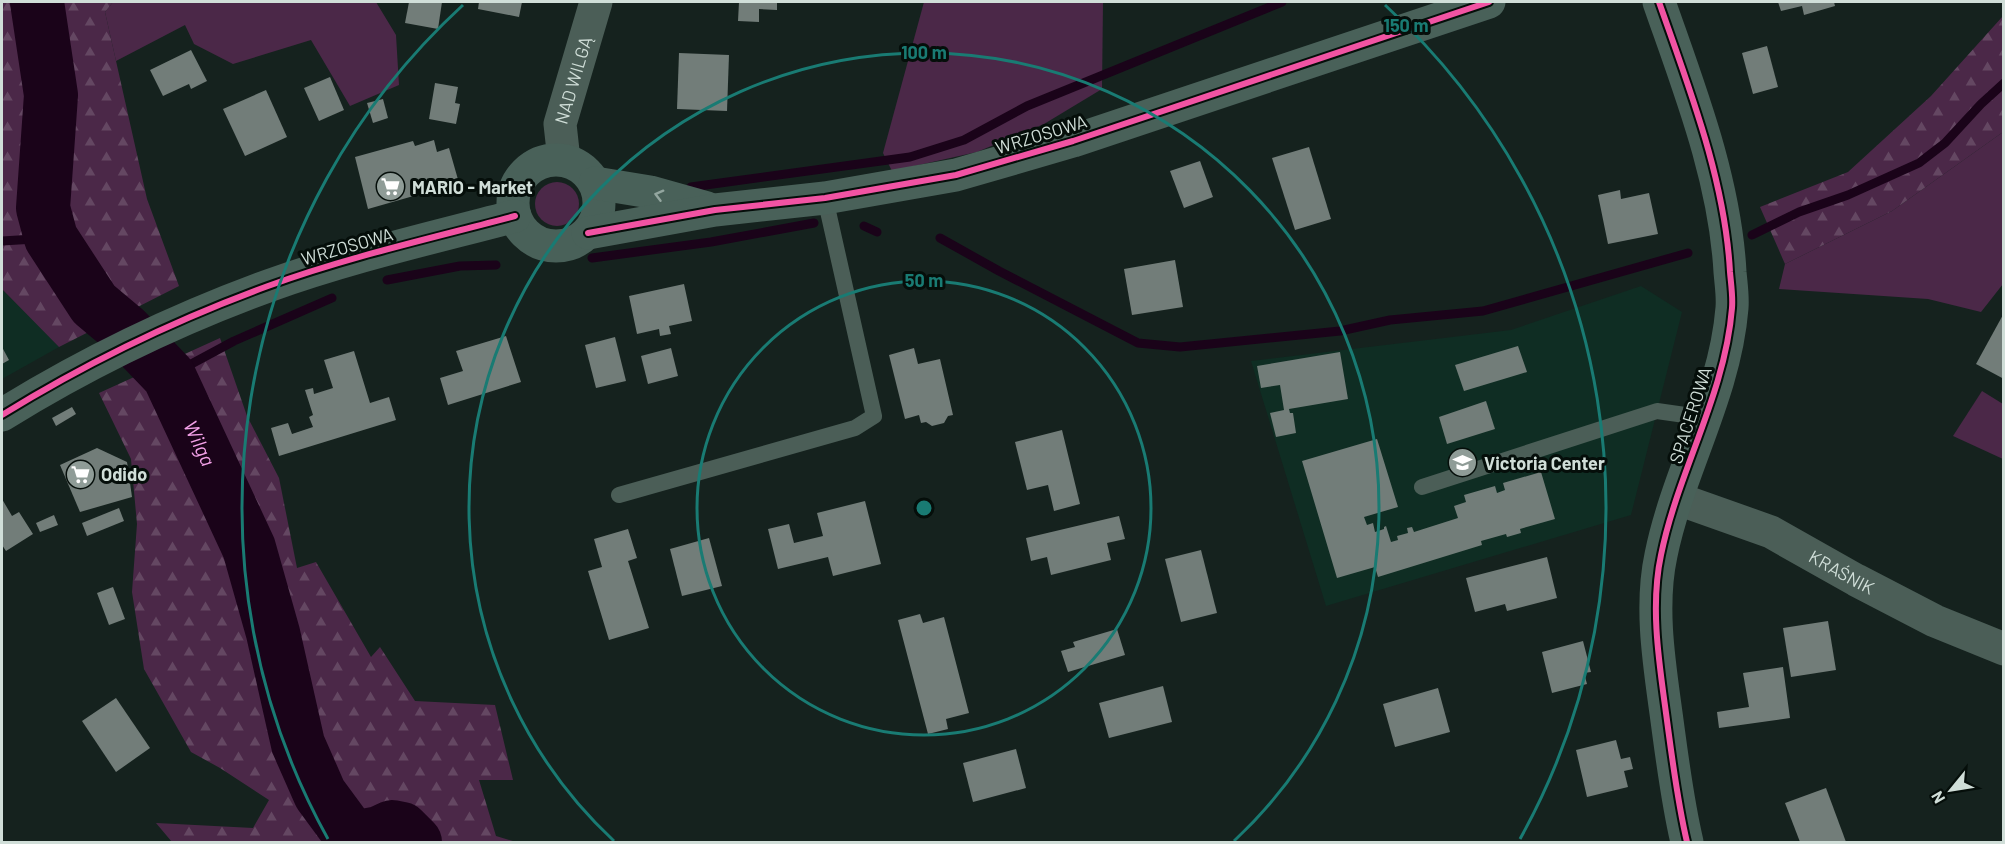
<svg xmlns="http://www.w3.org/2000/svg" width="2005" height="844" font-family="Barlow,sans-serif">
<defs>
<pattern id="forest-firs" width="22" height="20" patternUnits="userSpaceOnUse" patternTransform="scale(1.5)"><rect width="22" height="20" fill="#4b2848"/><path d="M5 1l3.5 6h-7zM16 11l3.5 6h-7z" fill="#644762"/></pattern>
</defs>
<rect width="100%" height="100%" fill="#15221e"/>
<g fill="#0f2d23">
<path d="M1641,286L1682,312L1631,515L1326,606L1251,361L1511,330Z"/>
<path d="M2,289L59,347L2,379Z"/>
</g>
<g fill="#4b2848">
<path d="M113,2H376L396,35L399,85L350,106L311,40L233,64L194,44L185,25L116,61L105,12Z"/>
<path d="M924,2H1103L1102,89L1044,124L977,152L892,171L883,153Z"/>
<path d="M2003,132V284L1981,312L1928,299L1779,289L1785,264L1892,211Z"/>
<circle cx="557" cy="204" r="22"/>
<path d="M1982,391L2003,404V459L1953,436Z"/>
</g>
<g fill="url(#forest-firs)">
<path d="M2,2H113L105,12L147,199L179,286L59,347L2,289Z"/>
<path d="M2003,16V132L1892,211L1785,264L1760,207L1848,172L1931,96Z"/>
<path d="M220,338L247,416L279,478L297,568L316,562L371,657L380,647L415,701L495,705L513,780H479L496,836L516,842H172L156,823L253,828L269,800L220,768L191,752L144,669L132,592L137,524L131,459L99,393Z"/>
</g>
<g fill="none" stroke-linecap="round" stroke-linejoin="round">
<g stroke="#1a0319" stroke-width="9">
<path d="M691,187L910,157L964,140L1027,106L1282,2"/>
<path d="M864,226L877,232"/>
<path d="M1752,235L1799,212L1848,195L1919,163L1945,143L1981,104L2004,83"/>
<path d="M940,238L999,271L1138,343L1180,347L1340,331L1390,320L1483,311L1688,253"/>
<path d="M2,241L51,238"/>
<path d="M592,258L711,242L814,223"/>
<path d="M387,280L460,266L496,265"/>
<path d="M169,376L234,341L332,298"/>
</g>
<path stroke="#1a0319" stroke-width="54" id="s1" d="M37,2L51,95L43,208L51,238L94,304L125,330L169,376L249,548L273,633L298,744L320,794L348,832L363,836L379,833L392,827L402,829L415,842"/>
</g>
<g fill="#727d79">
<path d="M409,2H442L438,29L405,23Z"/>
<path d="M479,2H522L519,17L478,9Z"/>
<path d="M739,2H777V10L759,9V22L738,21Z"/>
<path d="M1778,2H1834L1835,6L1804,15L1802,6L1781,11Z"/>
<path d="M1767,46L1778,87L1753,94L1742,53Z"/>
<path d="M191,50L207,81L191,89L189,84L163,96L150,70Z"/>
<path d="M679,53L729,55L727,111L677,109Z"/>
<path d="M330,77L344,110L319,121L304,88Z"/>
<path d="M435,83L458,87L455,103L460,104L456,124L429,119Z"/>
<path d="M266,90L287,137L245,156L223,109Z"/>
<path d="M383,99L388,118L373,123L367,103Z"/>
<path d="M434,140L437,152L449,148L459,183L368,209L355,157L413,141L415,146Z"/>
<path d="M1309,147L1331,219L1295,230L1272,158Z"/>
<path d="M1200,161L1213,197L1184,208L1170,171Z"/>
<path d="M1620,190L1621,199L1649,193L1658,234L1608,244L1598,195Z"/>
<path d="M1175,260L1183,307L1132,315L1124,269Z"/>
<path d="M684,284L692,321L669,326L671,334L660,336L659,329L637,334L629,296Z"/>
<path d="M2004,313V379L1976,364Z"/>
<path d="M506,336L521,382L448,405L440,378L463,371L456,351Z"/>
<path d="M615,337L626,381L596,388L585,345Z"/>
<path d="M1518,346L1527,372L1464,391L1455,365Z"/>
<path d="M2,347L9,360L2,364Z"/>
<path d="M671,348L678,376L648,384L641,356Z"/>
<path d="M914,348L918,364L940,359L953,415L948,416L944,423L932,426L926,422L921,423L919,415L905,419L889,355Z"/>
<path d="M354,351L370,403L389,397L396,420L279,456L271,428L288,423L292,434L313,427L309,417L313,415L305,390L313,388L314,394L333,388L324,360Z"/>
<path d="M1340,352L1348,399L1289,409L1290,413H1293L1296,433L1276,437L1270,413L1284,410L1280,385L1261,388L1257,366Z"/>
<path d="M1486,401L1495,429L1447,444L1439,417Z"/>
<path d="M72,407L76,414L56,426L52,418Z"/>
<path d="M1062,430L1080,504L1054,511L1048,485L1027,490L1015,442Z"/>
<path d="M1377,439L1398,507L1364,517L1367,525L1373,523L1375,532L1384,529V527L1386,526L1391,542L1398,540L1397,536L1408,533L1407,528L1412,527L1414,532L1458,518L1454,506L1466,502L1464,495L1495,486L1497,493L1505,490L1503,483L1541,472L1555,519L1520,529L1521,533L1507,537L1506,534L1481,541L1482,545L1378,577L1375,567L1337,578L1302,461Z"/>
<path d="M97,448L127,462L132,497L80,512L60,465Z"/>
<path d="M2,499L12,516L19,512L33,534L6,551L2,545Z"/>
<path d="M865,501L881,564L833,576L828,557L778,569L768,529L789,524L794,543L823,536L817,513Z"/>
<path d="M119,508L124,521L87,536L82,523Z"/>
<path d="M54,515L58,525L40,532L36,523Z"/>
<path d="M1119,516L1125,539L1107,543L1111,560L1051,575L1047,557L1031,561L1026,538Z"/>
<path d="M628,529L637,558L628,561L649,628L609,640L588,571L602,567L594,539Z"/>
<path d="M709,538L722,586L682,596L670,549Z"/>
<path d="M1201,550L1217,613L1181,622L1165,559Z"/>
<path d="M1547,557L1557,598L1507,611L1505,604L1475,612L1466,578Z"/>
<path d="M113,587L125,619L109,625L97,593Z"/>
<path d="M920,614L923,623L944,617L969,713L946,719L948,729L928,734L898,620Z"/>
<path d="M1828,621L1836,670L1791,677L1783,628Z"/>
<path d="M1117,629L1125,655L1068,672L1061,651L1075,647L1073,642Z"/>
<path d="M1583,641L1591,672L1584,673L1587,684L1552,693L1542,652Z"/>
<path d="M1783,667L1790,718L1719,728L1717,712L1749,707L1743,673Z"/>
<path d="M1163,686L1172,722L1109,738L1099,703Z"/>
<path d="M1438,688L1450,732L1395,747L1383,704Z"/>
<path d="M116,698L150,748L116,772L82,721Z"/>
<path d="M1616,740L1621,759L1630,757L1633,769L1624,771L1628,787L1587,797L1576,750Z"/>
<path d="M1016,749L1026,788L973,802L963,763Z"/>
<path d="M1826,788L1846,842H1800L1785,803Z"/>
</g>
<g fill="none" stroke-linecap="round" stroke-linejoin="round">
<g stroke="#4b5e57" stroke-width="16">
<path d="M1422,487L1657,411L1706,418"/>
<path d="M619,495L855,428L874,416L825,198"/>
</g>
<g stroke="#4b5e57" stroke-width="33">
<path id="s2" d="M564,160L560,124L596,2"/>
<path id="s3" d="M1678,499L1771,532L1856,580L1935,621L2004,649"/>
</g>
<g stroke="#496159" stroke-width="33">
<path d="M1659,2C1689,88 1725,179 1730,272C1731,284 1733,296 1732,308C1725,395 1678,471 1661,555C1650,606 1659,662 1666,713C1672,757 1677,800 1687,842"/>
<circle cx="556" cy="203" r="43"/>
<path d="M595,183L650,192L707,208"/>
<path d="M588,233L715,210L825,198L956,175L1073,141L1489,2"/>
<path d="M2,415C86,363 175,320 268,286C348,257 432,238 515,216"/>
</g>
<defs>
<g id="cycleway">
<path d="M1659,2C1689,88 1725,179 1730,272C1731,284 1733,296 1732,308C1725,395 1678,471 1661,555C1650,606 1659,662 1666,713C1672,757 1677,800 1687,842"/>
<path d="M588,233L715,210L825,198L956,175L1073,141L1489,2"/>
<path d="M2,415C86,363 175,320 268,286C348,257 432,238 515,216"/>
</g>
</defs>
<use href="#cycleway" stroke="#050e0a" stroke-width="10"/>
<use href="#cycleway" stroke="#f153a3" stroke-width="6"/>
</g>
<defs><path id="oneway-chevron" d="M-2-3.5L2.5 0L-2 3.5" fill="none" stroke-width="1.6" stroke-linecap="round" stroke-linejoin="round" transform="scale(1.5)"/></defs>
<use stroke="#93a69f" href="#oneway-chevron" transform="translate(659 195) rotate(-165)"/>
<g fill="none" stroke="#197b73" stroke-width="3">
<circle cx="924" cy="508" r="227"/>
<path d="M614 841A455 455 0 1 1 1234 841"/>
<path d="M328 839A682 682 0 0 1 463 5M1385 5A682 682 0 0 1 1520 839"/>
</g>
<defs>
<symbol id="supermarket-disc" viewBox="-11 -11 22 22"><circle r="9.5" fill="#8f9c97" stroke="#050e0a"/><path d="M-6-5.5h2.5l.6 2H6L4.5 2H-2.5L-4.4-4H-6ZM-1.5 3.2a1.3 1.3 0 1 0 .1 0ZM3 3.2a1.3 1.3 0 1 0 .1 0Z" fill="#fff"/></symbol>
<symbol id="school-disc" viewBox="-11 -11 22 22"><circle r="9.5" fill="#8f9c97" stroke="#050e0a"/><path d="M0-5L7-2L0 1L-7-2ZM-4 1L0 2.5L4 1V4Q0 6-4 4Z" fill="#fff"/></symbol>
</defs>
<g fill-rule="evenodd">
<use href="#supermarket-disc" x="374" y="170" width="33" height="33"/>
<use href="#school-disc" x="1446" y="446" width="33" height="33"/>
<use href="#supermarket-disc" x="64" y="458" width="33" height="33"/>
</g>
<g text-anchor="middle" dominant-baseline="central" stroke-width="6" stroke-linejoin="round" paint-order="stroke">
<g font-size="18" fill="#d0ded8" stroke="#050e0a">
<text stroke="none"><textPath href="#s2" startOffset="82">NAD WILGĄ</textPath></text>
<text transform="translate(1041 134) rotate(-17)">WRZOSOWA</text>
<text transform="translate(347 246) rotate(-16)">WRZOSOWA</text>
<text transform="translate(1690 415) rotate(-72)">SPACEROWA</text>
<text stroke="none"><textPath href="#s3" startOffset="180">KRAŚNIK</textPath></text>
</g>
<g font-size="18" font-weight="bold" fill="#d0ded8" stroke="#050e0a" text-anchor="start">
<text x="412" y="187">MARIO - Market</text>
<text x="1484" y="463">Victoria Center</text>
<text x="101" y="474">Odido</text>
</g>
<g font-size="20" font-style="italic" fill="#f3a1e8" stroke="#050e0a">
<text stroke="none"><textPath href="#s1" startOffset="495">Wilga</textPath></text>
</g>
</g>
<circle cx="924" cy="508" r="9" fill="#197b73" stroke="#050e0a" stroke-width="3"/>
<g font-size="18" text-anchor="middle" font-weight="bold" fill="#197b73" stroke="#050e0a" stroke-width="6" stroke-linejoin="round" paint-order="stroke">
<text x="1406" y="32">150 m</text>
<text x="924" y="59">100 m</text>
<text x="924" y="287">50 m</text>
</g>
<rect width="2005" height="844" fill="none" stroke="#d0ded8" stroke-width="6"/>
<g transform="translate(1951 790) rotate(240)" stroke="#050e0a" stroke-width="4.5" paint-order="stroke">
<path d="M0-4.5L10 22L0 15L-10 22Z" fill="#d0ded8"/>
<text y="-9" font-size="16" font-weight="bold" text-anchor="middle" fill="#d0ded8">N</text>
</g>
</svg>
